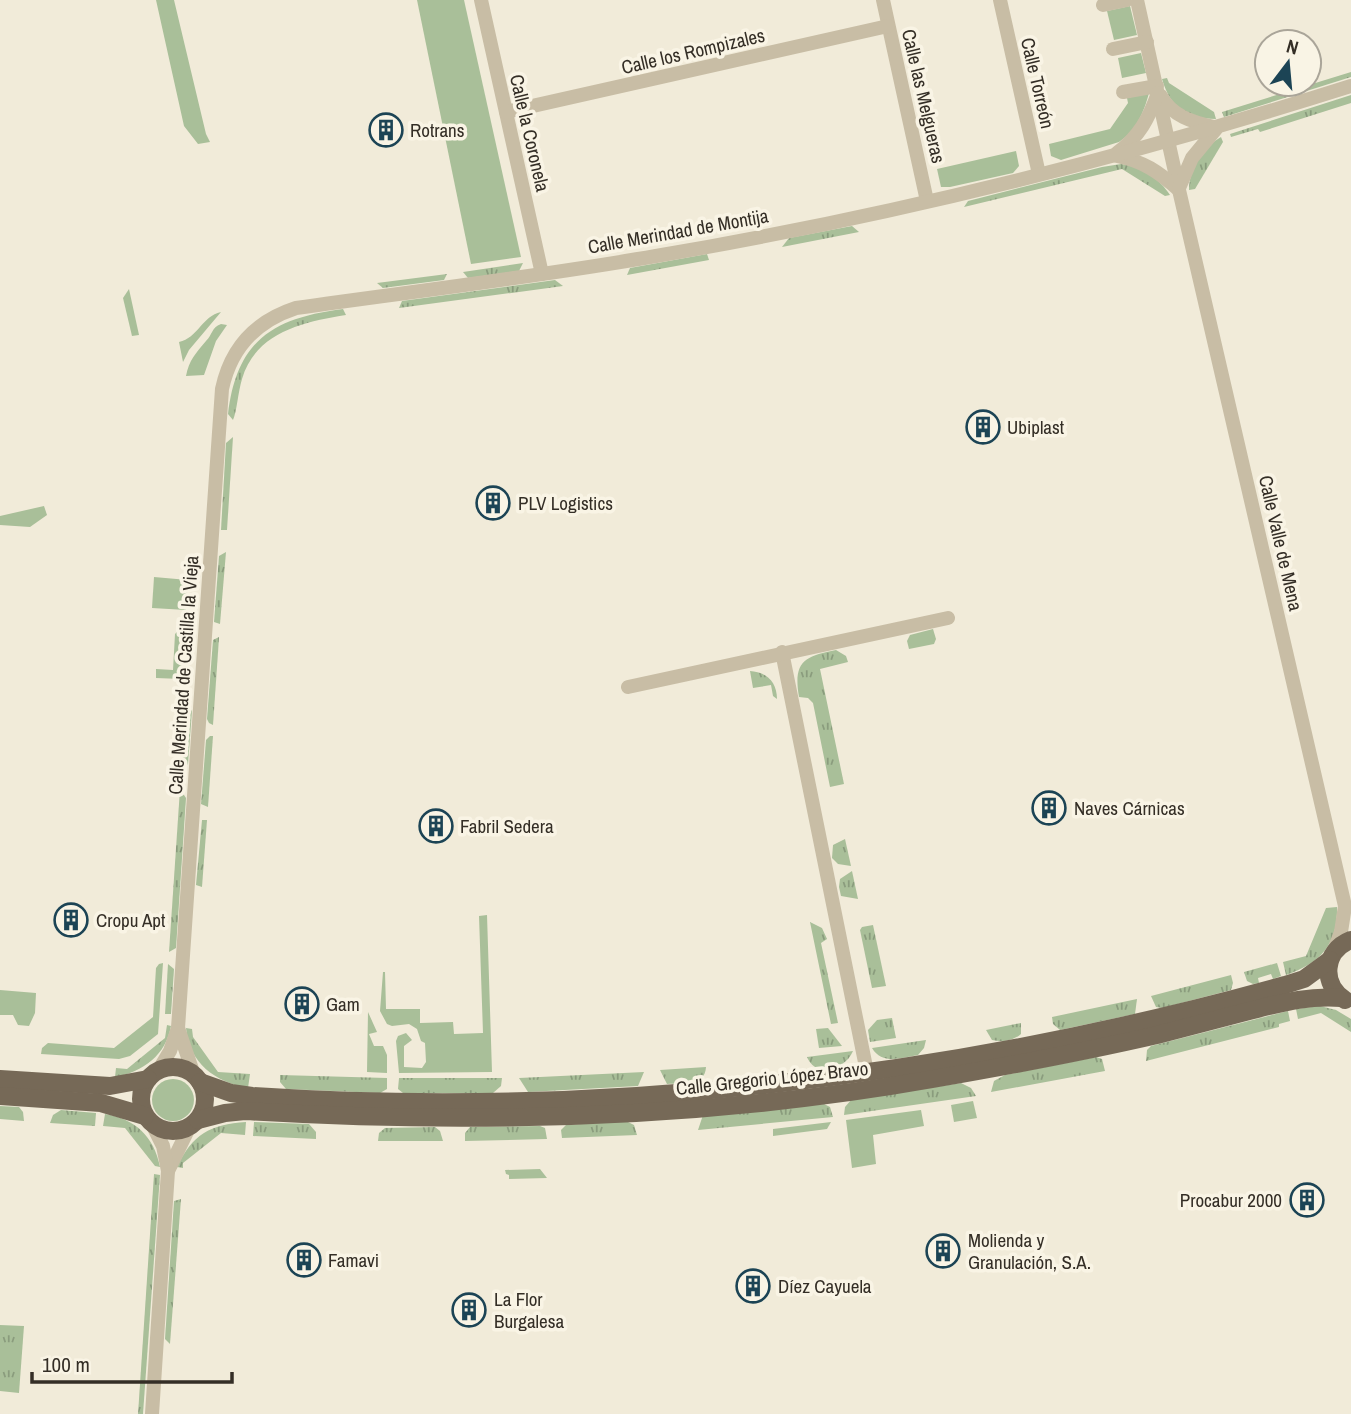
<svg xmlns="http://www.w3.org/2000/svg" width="1351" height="1414" font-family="'Archivo Narrow',sans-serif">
<defs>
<pattern id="grass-tufts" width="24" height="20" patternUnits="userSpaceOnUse" patternTransform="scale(1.75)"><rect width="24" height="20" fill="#a9bf99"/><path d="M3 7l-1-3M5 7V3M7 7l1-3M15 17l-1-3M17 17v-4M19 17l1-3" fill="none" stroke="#8a9c7d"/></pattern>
</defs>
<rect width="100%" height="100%" fill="#f1ebd9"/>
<g fill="url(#grass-tufts)">
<path d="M1351,72V77L1224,117L1222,112Z"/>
<path d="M1167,78L1169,83L1214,112L1216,119C1186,118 1171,109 1162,79Z"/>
<path d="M1351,95V103L1260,132L1258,129L1231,137L1230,134Z"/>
<path d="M1221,137L1223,142L1195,189L1189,190C1189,168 1202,148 1221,137Z"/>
<path d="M1121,164C1141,166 1160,179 1170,195L1165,196L1122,169L964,207L968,201L1102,167Z"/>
<path d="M852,226L859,232L782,247L789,238Z"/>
<path d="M707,254L709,260L627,275L630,268Z"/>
<path d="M523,263L519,271L468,278L463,272Z"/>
<path d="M447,274L444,280L383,288L377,283Z"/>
<path d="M555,280L563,286L399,308L402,301Z"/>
<path d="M343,309L346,315C303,322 256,332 242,379C238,392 237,411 233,420L228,414C237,340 273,318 343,309Z"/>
<path d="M233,437L227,530H221L226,443Z"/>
<path d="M226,552L220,624L214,622L219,556Z"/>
<path d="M219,637V638L213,725L209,723L207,719L213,640Z"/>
<path d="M836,650L846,656L848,662L820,669L844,784L830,787L813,703L808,698L799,697C793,662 804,656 836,650Z"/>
<path d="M750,671C767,672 777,682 777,699L773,696L771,685L753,688Z"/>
<path d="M186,706L192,711L188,764L182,769Z"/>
<path d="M210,736H213L208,807L201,804L206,740Z"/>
<path d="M180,789L186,798L176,948L169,952Z"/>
<path d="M202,820H207L202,887L196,885Z"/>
<path d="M845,839L851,866L838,864L832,858L833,845Z"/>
<path d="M852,871L858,899L841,896L839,887L840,879Z"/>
<path d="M1337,907C1338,945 1320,963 1286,975L1283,962L1306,956L1326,908Z"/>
<path d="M810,922L822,928L827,939L821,943L838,1023L831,1024Z"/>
<path d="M873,925L886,986L872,988L860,930L862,927Z"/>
<path d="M1277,963L1281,976L1273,979L1271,974L1258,978L1259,983L1253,984L1247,981L1244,972Z"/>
<path d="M168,964L174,969L171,1014H165Z"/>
<path d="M1231,975L1233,983L1231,990L1162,1008L1156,1007L1151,996Z"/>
<path d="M1137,999L1135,1014L1060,1030L1053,1024L1052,1017Z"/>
<path d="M1320,1006L1336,1010L1351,1019V1032L1321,1013L1298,1019L1296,1009Z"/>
<path d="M1288,1011L1290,1021L1279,1024V1027L1146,1061L1147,1050L1151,1046Z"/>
<path d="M892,1018L896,1038L870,1042L868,1030L877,1020Z"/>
<path d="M1021,1023V1034C1013,1041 1002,1042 992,1040L986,1030Z"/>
<path d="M167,1025L171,1026C166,1055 143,1072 115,1077L116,1068L127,1069L165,1038Z"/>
<path d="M186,1028L192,1029L193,1037L218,1072L250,1074L248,1088C215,1082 189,1063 186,1028Z"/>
<path d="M828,1028L842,1046L819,1048L816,1029Z"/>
<path d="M926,1040L924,1048L918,1055C901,1058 882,1065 872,1048Z"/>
<path d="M853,1051C846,1069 816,1079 807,1057Z"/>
<path d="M1096,1057L1102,1059L1105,1071L991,1092L994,1081L1005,1075Z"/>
<path d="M706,1067C705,1087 682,1083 667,1084L660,1070Z"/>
<path d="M644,1072L638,1086L528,1092L519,1078Z"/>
<path d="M280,1075L387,1078V1089L380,1093L286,1089L280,1082Z"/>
<path d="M399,1078H502L501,1086L493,1093H403L398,1089Z"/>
<path d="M961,1083L971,1088L976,1096L844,1115L845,1107L851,1100Z"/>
<path d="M824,1104L830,1107L833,1117L698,1130L703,1115Z"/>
<path d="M0,1106L19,1107L23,1112L24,1121L0,1119Z"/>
<path d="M61,1110L96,1113L95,1126L50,1123L53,1115Z"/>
<path d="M105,1114C135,1119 154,1136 160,1167L155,1166L125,1128L103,1126Z"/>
<path d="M626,1121L634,1125L637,1135L562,1138L561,1130L566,1125Z"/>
<path d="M246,1122L245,1135L221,1133L183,1163V1168L177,1167C192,1135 210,1124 246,1122Z"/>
<path d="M254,1122L309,1124L316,1132V1139L253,1136Z"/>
<path d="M540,1126L545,1128L547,1139L465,1141V1133L470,1127Z"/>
<path d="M435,1127L440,1131L443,1141H378L379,1133L385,1128Z"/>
<path d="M154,1174L160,1175L143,1414H138Z"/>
<path d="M181,1199L170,1344L165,1339L174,1201Z"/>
<path d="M0,1325L24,1326L19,1393L0,1391Z"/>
</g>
<g fill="#a9bf99">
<path d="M156,0H174L206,134L210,142L198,144L184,126Z"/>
<path d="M417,0H464L521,257L471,264Z"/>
<path d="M1130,6L1137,35L1114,40L1107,11Z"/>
<path d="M1141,53L1146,73L1122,78L1118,58Z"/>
<path d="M1149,93C1144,112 1136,131 1119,142L1061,160L1051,156L1049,144L1110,129L1128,103L1127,98Z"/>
<path d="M1016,151L1019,166L1013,173L950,187H941L937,169Z"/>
<path d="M129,289L139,335L132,336L123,298Z"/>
<path d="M221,312L189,350L183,362L179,342C198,338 202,316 221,312Z"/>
<path d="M221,324L227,325L216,341L204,375L186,376C189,360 196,353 206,341C213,334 211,328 221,324Z"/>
<path d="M44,506L47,515L30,527L0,525V516Z"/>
<path d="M154,577L188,580L186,610L152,608Z"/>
<path d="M933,629L936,639L934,644L909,649L907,641L910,635Z"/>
<path d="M179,630H184L181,679L156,678V669L173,670L175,634Z"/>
<path d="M487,915L492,1072L399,1073L396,1041L398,1036L406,1033L412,1040L404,1046V1067L422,1068L426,1062L425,1043L421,1041L417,1029L409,1024L392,1026L387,1024L380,1011L383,972H385L386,1009H420V1023L453,1022L454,1034L483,1033L479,916Z"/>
<path d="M163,963L158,1034L130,1056L119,1059L41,1054L42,1048L48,1043L114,1048L153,1017L156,968L159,964Z"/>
<path d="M0,990L36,993L35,1013L29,1026L18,1025L13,1015H0Z"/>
<path d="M368,1012L377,1032L369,1034L374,1046H383L387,1055V1073L367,1072Z"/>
<circle cx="173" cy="1100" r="21"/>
<path d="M973,1101L977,1118L954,1122L951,1105Z"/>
<path d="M921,1110L924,1126L873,1135L876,1164L852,1168L846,1120Z"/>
<path d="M831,1122L827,1129L773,1136V1129Z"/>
<path d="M540,1169L547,1178L509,1179V1175L506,1174L505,1170Z"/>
</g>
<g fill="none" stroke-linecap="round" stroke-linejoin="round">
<g stroke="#c8bda5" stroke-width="14">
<path d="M481,0L542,274"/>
<path d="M883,0L927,201"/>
<path d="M1000,0L1039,174"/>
<path d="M1137,0L1179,190L1345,906L1341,932L1333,953"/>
<path d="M1103,5L1127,0"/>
<path d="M1113,49L1147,42"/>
<path d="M1123,92L1157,86"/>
<path d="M1161,96C1172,116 1192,122 1214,127"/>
<path d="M506,112L888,26"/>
<path d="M1117,153C1139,137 1149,118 1158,93"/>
<path d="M1117,156C1143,161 1159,172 1179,190"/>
<path d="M1179,188L1192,158L1216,129"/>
<path d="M782,652L867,1072"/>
<path d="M628,687L948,618"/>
<path d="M178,1028L194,1075"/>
<path d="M158,1071L170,1051L178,1028L222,389C231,347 256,321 296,308C416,291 536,277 656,256C891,216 1124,158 1351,86"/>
<path d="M168,1171L189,1128"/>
<path d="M152,1414L168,1171L163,1146L152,1124"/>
</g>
<g stroke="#766957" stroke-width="18">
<path d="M1345,1000C1321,984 1323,951 1351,940"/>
<circle cx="173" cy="1099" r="32"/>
<path d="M0,1079L110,1086L148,1079"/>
<path d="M200,1082L231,1093L252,1096C599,1119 951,1078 1285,985L1304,979L1330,960"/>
<path d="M0,1096L101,1103L145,1116"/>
<path d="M198,1120L225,1113L245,1111C474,1125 707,1119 933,1079C1008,1066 1083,1052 1157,1035C1188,1027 1218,1019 1249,1011C1281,1003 1309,995 1342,998"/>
</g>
</g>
<defs>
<symbol id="building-ring" viewBox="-11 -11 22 22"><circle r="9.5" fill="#f9f4e5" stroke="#1c4455" stroke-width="1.5"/><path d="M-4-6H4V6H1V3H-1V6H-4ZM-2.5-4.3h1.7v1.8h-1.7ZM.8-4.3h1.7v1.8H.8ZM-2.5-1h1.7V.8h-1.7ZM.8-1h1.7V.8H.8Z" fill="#1c4455"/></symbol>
</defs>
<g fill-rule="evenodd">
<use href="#building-ring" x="367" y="111" width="38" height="38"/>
<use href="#building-ring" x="964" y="408" width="38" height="38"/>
<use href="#building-ring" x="474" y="484" width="38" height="38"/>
<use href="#building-ring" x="1030" y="789" width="38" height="38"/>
<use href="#building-ring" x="417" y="807" width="38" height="38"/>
<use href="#building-ring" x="52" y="901" width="38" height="38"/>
<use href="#building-ring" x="283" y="985" width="38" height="38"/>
<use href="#building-ring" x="1288" y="1181" width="38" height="38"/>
<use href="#building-ring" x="924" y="1232" width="38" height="38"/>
<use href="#building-ring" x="285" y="1241" width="38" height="38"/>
<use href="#building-ring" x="734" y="1267" width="38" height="38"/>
<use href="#building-ring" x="450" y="1291" width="38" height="38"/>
</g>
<g text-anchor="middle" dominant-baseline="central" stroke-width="7" stroke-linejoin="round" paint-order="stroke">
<g font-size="19" fill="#342e26" stroke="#f9f4e5">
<text transform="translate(693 51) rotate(-13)">Calle los Rompizales</text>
<text transform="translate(1038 83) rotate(77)">Calle Torreón</text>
<text transform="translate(924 96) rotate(77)">Calle las Melgueras</text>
<text transform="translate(530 133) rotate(77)">Calle la Coronela</text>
<text transform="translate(678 231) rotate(-10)">Calle Merindad de Montija</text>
<text transform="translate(1281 543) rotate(77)">Calle Valle de Mena</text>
<text transform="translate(183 675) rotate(-86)">Calle Merindad de Castilla la Vieja</text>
<text transform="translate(772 1078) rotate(-6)">Calle Gregorio López Bravo</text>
</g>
<g font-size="19" fill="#342e26" stroke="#f9f4e5" text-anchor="start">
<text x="410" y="130">Rotrans</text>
<text x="1007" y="427">Ubiplast</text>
<text x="518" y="503">PLV Logistics</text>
<text x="1074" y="808">Naves Cárnicas</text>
<text x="460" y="826">Fabril Sedera</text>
<text x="96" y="920">Cropu Apt</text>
<text x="326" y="1004">Gam</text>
<text x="1282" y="1200" text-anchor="end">Procabur 2000</text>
<text x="968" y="1240">Molienda y<tspan x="968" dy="22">Granulación, S.A.</tspan></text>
<text x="328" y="1260">Famavi</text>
<text x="778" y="1286">Díez Cayuela</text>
<text x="494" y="1299">La Flor<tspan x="494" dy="22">Burgalesa</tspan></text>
</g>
</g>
<g transform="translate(1288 63) rotate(16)"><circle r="33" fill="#f9f4e5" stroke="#aaa599" stroke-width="2"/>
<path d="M0-5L12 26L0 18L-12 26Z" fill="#1c4455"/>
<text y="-10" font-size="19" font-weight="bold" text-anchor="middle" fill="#342e26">N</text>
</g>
<path d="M32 1372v10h200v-10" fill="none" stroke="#342e26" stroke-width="3.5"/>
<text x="42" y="1372" font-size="21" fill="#342e26" stroke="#f9f4e5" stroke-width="5" paint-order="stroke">100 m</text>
</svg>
